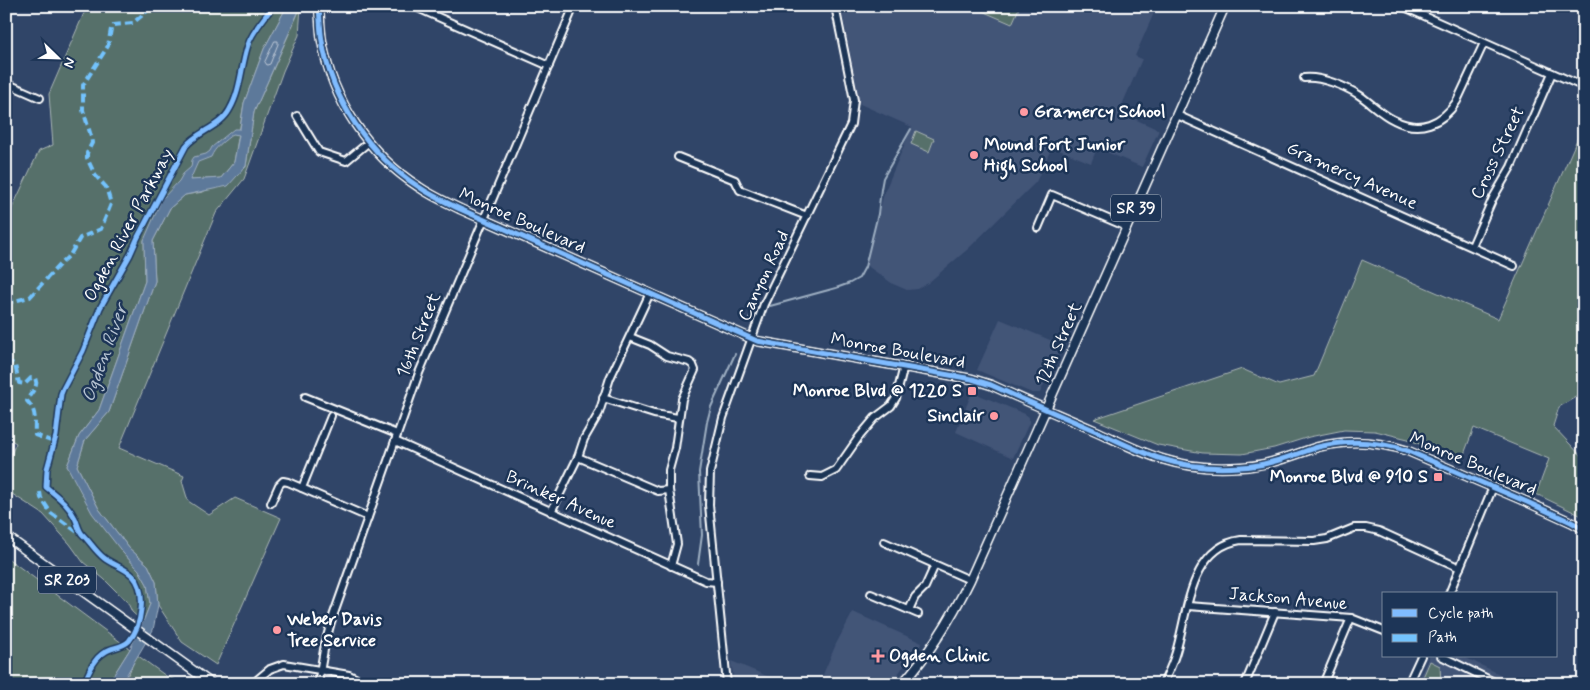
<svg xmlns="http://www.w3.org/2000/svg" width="1590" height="690" font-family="Mynerve,sans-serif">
<rect width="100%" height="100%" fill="#304568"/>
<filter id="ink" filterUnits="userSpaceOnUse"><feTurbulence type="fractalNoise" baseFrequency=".02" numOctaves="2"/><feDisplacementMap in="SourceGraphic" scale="10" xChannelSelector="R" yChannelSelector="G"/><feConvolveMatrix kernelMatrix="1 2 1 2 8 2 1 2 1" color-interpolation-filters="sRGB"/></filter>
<g filter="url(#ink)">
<g fill="#425477">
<path d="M841,6H1157L1135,56L1142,59L1119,112L1159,130L1142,167L1097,148L1091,163L1052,147L1036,182L968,249L928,283L918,289L907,290L893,284L866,265L884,193L912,127L860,104Z"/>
<path d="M1000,319L1062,345L1040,393H1032L977,370Z"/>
<path d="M972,392L1025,414L1029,417V423L1013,458L956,432Z"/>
<path d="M853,612L922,643L890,684H819L836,644Z"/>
<path d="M1429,656H1462L1520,684H1417Z"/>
<path d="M731,661L786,684H734Z"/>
</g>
<g fill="#576f6b" stroke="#abb7b5">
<path d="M87,6H287L264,49L244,103L234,162L221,178L179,181L144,240L145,281L99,410L79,436L67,466L123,553L139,570L147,584L150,604L143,622L132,612L127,601L117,592L104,579L83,562L70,544L43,514L6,490V466L16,443L6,437V221L39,151L53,145L49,94Z"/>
<path d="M984,6H1014L1019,8L1012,24L982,11Z"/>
<path d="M301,7L299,35L283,71L244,179L216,213L119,448L184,476L182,481L188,501L209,515L235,498L281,518L216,665L182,642L158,605L156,582L148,565L129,548L99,509L77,466L85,440L109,412L155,281L153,241L170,208L185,195L203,192L246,167L254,112Z"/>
<path d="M916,131L934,139L929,152L911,144Z"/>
<path d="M1579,135L1584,137V392L1559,407L1553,426L1584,459V517L1536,494L1549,459L1474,428L1461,462L1408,439L1375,431L1344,430L1309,437L1274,448L1242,454L1203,453L1158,445L1094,419L1242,369L1279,385L1314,376L1362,260L1498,319Z"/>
<path d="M6,557L130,649L108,684H6Z"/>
<path d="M137,655L166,676L184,684H121L129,673Z"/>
<path d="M1430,661L1440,666L1441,684H1420Z"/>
</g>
<path fill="#5d799a" stroke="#9eafc2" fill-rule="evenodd" d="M287,6H301L254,112L246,166L228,186L185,195L170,208L153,241L155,281L109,412L85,440L77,466L99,509L129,548L148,565L156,582L158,605L153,630L121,684H108L130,649L143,622L150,604L147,584L139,570L123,553L92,513L67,466L79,436L99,410L145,281L144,240L162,199L179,181L183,174L191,167L192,160L194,157L206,154L210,151L212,147L234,129H240L244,103L264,49ZM233,134L239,135L234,162L221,178L190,180L198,162L211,157C215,147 224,141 233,134Z"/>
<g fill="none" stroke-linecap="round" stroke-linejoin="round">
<path stroke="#bec9d7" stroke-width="1" d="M275,41H278V44L270,64L267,65L265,62Z"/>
<g stroke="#9eafc2" stroke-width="2">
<path d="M770,306L836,288L850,283L859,278L865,267L878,214L881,189L883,178L911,129"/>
<path d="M749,318L757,309"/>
<path d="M698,564L702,535L699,472L707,422L711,407L735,354"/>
</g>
<defs>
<g id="minor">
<path d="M413,6L549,66"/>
<path d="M1402,6L1584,87"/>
<path d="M1304,78C1320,76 1345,86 1359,95C1371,103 1381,114 1394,120C1419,133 1442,124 1457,101L1484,43"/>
<path d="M6,83L40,98"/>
<path d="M1177,115L1514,266"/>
<path d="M297,116L319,152L346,161L369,142"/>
<path d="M678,157L735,180L740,190L807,216"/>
<path d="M1038,228L1052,195L1127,227"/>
<path d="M1472,246L1493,198L1511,167L1552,73"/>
<path d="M630,337L650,345L667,356L689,362L693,365L695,370L682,399L675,448L669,470V490L677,544L671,566"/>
<path d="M305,397L397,434"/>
<path d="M603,398L654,414L678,418"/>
<path d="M395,441L706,581L717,582"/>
<path d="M578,457L658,491L669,490"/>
<path d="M810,476L822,477L836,470L859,437L875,418L891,406L896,398L904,366"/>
<path d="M302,488L331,416"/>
<path d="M271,503L279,485L283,481L288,482L368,517"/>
<path d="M551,512L578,457L584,439L599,413L610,378L650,293"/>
<path d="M884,542L970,580"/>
<path d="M871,594L918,614"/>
<path d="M1449,594L1493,487"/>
<path d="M1188,606L1351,618L1384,631"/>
<path d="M909,610L915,597L925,587L935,565"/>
<path d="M1441,656L1498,684"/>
<path d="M258,679L270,669L284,664L349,675L367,684"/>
<path d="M318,684L325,644L331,622L419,373L574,6"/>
<path d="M727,684L709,505L710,472L723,418L764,304L851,124L854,100L835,6"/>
<path d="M1163,684C1168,673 1173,663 1176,652C1188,612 1190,547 1241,540L1314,541L1327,539L1354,528H1366L1379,531L1460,568"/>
<path d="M1245,684L1275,612"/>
<path d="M1323,684L1351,618"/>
<path d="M1408,684L1421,656"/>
</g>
<g id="major">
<path d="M319,6C320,18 320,29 322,41C332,100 369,155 419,187C432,196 446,202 460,209L757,341L972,379L991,385C1026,401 1061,416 1096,431C1118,441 1139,452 1162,459C1187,467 1215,469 1241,467C1268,466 1293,455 1318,447C1349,439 1378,441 1408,451L1527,502L1571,522L1584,529"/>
<path d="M6,536L212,684"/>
<path d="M902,684C930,653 952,617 970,580L1225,6"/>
</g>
</defs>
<use href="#minor" stroke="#fff" stroke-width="10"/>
<use href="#major" stroke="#fff" stroke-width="11"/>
<use href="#minor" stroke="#1d3557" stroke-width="6"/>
<use href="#major" stroke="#1d3557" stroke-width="8"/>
<g stroke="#73c3fd" stroke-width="4" stroke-dasharray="8 4" stroke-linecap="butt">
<path d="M6,303L30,297L59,265L70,255L80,238L101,229L111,204L106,187L95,175L87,158V153L92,143L91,136L83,110V85L108,46L111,29L114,25L133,23L153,6"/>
<path d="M6,364L10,362L15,365L19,383L25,384L31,378H35C40,388 29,393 27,401C38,412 34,422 35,435L54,442"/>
<path d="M40,492L41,498L51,513L79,533"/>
</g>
<defs>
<g id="cycleway">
<path d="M319,6C320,18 320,29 322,41C332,100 369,155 419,187C432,196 446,202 460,209L757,341L972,379L991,385C1026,401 1061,416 1096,431C1118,441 1139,452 1162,459C1187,467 1215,469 1241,467C1268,466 1293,455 1318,447C1349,439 1378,441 1408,451L1527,502L1571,522L1584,529"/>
<path d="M84,684C88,673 94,658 105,652C112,647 122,648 129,641C142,626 147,591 133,576C124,567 113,565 104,558C96,552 90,542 83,535C78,530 78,524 75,518C68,504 58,497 46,487L47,469L56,436L61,394L63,389L83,351L100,308L130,255L138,237L186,146C198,131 221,127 230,109C241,90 241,66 248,45C252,31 265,18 273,6"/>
</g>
</defs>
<use href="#cycleway" stroke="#1d3557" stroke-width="8"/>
<use href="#cycleway" stroke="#80bcff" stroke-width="5"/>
</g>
</g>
<g fill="#ff9aa2" stroke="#1d3557" stroke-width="2">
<circle cx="1024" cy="112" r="5"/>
<circle cx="974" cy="155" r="5"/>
<rect x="967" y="386" width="10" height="10" rx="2.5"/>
<circle cx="994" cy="416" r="5"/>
<rect x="1433" y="472" width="10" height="10" rx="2.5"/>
<circle cx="277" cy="630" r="5"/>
<path d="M875.5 648.5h5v5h5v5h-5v5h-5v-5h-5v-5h5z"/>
</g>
<g text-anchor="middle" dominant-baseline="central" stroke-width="5" stroke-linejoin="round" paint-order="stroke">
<g fill="#1d3557" stroke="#bbc2cd" stroke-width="1">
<rect x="1111" y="194.5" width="50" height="27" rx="4"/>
<rect x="38" y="566.5" width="58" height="27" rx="4"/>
</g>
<g font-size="16" font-weight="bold" fill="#fff">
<text x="1136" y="208">SR 39</text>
<text x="67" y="580">SR 203</text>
</g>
<g font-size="18" font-weight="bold" fill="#fff" stroke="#1d3557" text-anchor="start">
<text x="1034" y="112">Gramercy School</text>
<text x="984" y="145">Mound Fort Junior<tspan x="984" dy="21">High School</tspan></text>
<text x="962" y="391" text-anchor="end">Monroe Blvd @ 1220 S</text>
<text x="984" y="416" text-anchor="end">Sinclair</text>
<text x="1428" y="477" text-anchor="end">Monroe Blvd @ 910 S</text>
<text x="287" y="620">Weber Davis<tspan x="287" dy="21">Tree Service</tspan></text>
<text x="889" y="656">Ogden Clinic</text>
</g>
<g font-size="18" fill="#fff" stroke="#1d3557">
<text transform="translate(1498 153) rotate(-64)">Cross Street</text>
<text transform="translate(1352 176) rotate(24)">Gramercy Avenue</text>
<text transform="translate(522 221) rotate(24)">Monroe Boulevard</text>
<text transform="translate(129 225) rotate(-62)">Ogden River Parkway</text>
<text transform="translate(764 276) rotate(-65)">Canyon Road</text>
<text transform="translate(419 335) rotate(-68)">16th Street</text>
<text transform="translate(1059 344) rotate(-66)">12th Street</text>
<text transform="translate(898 351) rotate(10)">Monroe Boulevard</text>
<text transform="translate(1473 464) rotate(23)">Monroe Boulevard</text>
<text transform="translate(561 500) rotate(24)">Brinker Avenue</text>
<text transform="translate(1288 599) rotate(5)">Jackson Avenue</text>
</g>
<g font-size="19" font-style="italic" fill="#b6c3d2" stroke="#1d3557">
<text transform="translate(105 353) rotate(-70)">Ogden River</text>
</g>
</g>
<rect width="1590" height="690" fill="none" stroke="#1d3557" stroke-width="25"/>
<rect x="12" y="12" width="1565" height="665" fill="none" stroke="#fff" stroke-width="2" filter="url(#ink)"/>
<rect x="1382" y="592" width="175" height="65" fill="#1d3557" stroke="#77869a"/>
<rect x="1392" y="609" width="25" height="8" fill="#80bcff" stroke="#77869a"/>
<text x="1428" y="618" font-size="15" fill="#ffffff">Cycle path</text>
<rect x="1392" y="634" width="25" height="8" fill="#73c3fd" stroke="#77869a"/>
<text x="1428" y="642" font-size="15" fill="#ffffff">Path</text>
<g transform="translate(58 58) rotate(113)" stroke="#1d3557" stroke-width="4" paint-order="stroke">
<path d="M0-4L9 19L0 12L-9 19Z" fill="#ffffff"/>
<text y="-8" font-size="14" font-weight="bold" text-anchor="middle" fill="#ffffff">N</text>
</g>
</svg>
